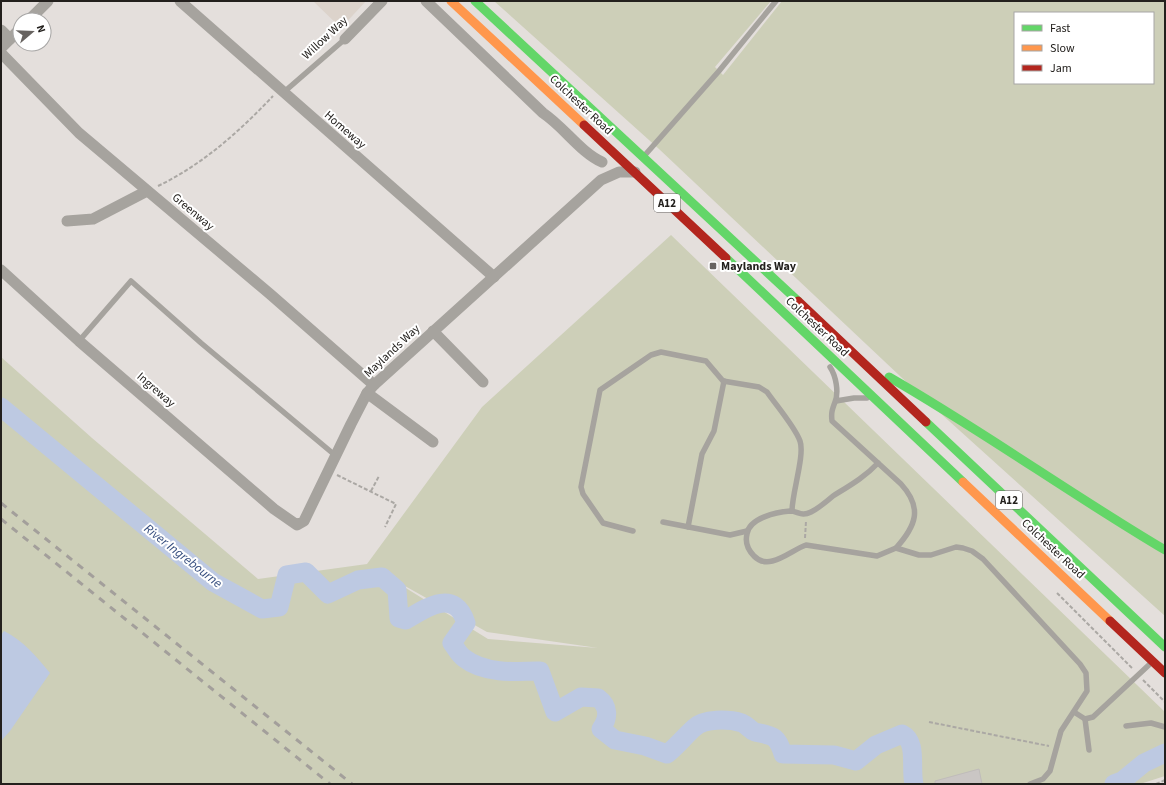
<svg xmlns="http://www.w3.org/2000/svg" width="1166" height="785" font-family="'Source Sans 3',sans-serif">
<rect width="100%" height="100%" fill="#e4dfdc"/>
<path fill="#dcd3cb" d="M313,1H366L341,28Z"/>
<g fill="#cdcfb8" fill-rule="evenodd">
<path d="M494,1H771L715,67L723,75L782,1H1165V616L918,393L659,149ZM1015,13H1153V83H1015Z"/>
<path d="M671,235L1165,712V776L1140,784H1V357L92,438L258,579L367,564L482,407ZM380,572L487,632L598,648L488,639Z"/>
</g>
<path fill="#bdc9e2" d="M4,631C24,641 36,656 50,673L10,731L1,741V635Z"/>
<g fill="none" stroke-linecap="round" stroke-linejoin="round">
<g stroke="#bdc9e2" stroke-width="19">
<path d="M1,407L213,582L262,609L279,607L287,575L306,572L328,594L358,580L382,577L397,590L399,618L406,620C427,607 455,588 466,623L452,643C456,648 459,655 464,658C484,674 516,672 540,671L555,712L581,697L598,698C609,706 609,718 601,729L615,740L645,746L667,754C677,746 685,736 694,728C704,718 729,719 742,723C747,725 750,730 755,732C773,736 777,735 783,754L834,755L856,761L876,745L902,734C918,742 910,768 914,784"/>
<path d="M1114,784L1122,781L1144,763L1165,753"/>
</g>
</g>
<path fill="#cac6c4" stroke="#c0bcba" d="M979,769L982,784H935V781Z"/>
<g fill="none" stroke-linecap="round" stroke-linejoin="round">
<g stroke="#aba8a4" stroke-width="2" stroke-dasharray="4 2" stroke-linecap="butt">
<path d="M158,186C202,165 240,131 273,96"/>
<path d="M337,475L396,504L385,527"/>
<path d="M371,491L379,476"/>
<path d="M805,538L806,521"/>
<path d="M1057,593L1133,669"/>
<path d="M1143,680L1165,702"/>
<path d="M929,722L1049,746"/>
<path d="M1156,784L1165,780"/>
</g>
<g stroke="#a6a39e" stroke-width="5.5">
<path d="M284,92L345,39"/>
<path d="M645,155L719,71L776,1"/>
<path d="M79,341L131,281L201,343L336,456"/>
<path d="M830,367C836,376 839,392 835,402C832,410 831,413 832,421L901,484C923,508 916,526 896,548"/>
<path d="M836,401L854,398H867"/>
<path d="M878,463C865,477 849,486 833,496C826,502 819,508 811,512C801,517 798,511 790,511C777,512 749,518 747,534C745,542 748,550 754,556C769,572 791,550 806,545L877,556L896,548L919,555H931L956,547L963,548L972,551L983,559L1080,664L1086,673L1087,691L1061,731L1050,771L1043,779L1030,784"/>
<path d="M663,522L730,535L747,531"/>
<path d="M688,527L702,454L714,431L724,381"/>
<path d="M633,531L603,523L583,494L581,487L600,390L651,355L661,352L706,361L723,381L759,387L767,392C776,405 795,427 800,441C805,455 792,493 792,511"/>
<path d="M1074,712L1085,719L1093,717L1151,663"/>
<path d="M1085,719L1089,750"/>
<path d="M1126,726L1151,723L1165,727"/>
</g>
<g stroke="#a6a39e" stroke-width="11">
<path d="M180,1L494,277"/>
<path d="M426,1L543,113C564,127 580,152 602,162"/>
<path d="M29,20L48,1"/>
<path d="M1,30L10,39"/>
<path d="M345,39L382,1"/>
<path d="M1,48L20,29"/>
<path d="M1,53L79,133L270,294L374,385"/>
<path d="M67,221L93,219L147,191"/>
<path d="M1,270L79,341L274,509L297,525L304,521L351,424L367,393L374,385L601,180L619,172H635"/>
<path d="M433,331L483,382"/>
<path d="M367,393L433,442"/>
</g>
<g stroke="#63d668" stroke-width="9">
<path d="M475,1L798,301"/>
<path d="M726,258L963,482"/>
<path d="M889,377C983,431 1072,495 1165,550"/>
<path d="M926,422L1165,647"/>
</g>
<g stroke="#ff974d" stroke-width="9">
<path d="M451,1L584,125"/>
<path d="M963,482L1110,621"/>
</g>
<g stroke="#b3261e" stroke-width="9">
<path d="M584,125L726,258"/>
<path d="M798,301L926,422"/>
<path d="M1110,621L1165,673"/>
</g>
<g stroke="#a39f9b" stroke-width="3" stroke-dasharray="7 7" stroke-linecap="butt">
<path d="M1,503L352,784"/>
<path d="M1,519L330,784"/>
</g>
</g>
<rect fill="#676360" stroke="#fff" stroke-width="1.5" x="709" y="262" width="8" height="8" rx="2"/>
<g text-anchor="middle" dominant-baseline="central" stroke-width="4" stroke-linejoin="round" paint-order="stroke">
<g fill="#fff" stroke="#656361" stroke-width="1">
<rect x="654" y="194" width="26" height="18" rx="3"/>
<rect x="996" y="491" width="26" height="18" rx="3"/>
</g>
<g font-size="11" font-weight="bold" fill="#23201d">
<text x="667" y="203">A12</text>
<text x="1009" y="500">A12</text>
</g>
<g font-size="12" fill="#23201d" stroke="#fff">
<text transform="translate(325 38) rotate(-43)">Willow Way</text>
<text transform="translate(581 105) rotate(43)">Colchester Road</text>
<text transform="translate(345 130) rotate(41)">Homeway</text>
<text transform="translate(193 212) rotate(40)">Greenway</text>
<text transform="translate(817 327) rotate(43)">Colchester Road</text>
<text transform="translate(392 351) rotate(-43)">Maylands Way</text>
<text transform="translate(156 390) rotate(41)">Ingreway</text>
<text transform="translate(1053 549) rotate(43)">Colchester Road</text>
</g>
<g font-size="12" font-weight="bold" fill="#23201d" stroke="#fff" text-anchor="start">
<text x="721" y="266">Maylands Way</text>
</g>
<g font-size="13" font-style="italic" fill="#354d7e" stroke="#fff">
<text transform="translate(183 556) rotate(38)">River Ingrebourne</text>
</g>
</g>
<rect width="1166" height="785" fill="none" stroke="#23201d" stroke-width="4"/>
<rect x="1014" y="12" width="140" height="72" fill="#ffffff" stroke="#a7a6a5"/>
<rect x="1022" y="25" width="20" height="6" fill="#63d668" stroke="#a7a6a5"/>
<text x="1050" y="32" font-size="12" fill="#23201d">Fast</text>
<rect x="1022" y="45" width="20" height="6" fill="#ff974d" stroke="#a7a6a5"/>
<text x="1050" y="52" font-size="12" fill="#23201d">Slow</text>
<rect x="1022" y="65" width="20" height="6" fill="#b3261e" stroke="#a7a6a5"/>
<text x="1050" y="72" font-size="12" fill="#23201d">Jam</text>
<g transform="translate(32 32) rotate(71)"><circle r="19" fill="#ffffff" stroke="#a7a6a5"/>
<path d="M0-3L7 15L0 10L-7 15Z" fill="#676360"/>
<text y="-6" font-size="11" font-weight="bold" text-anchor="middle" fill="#23201d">N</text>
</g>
</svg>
